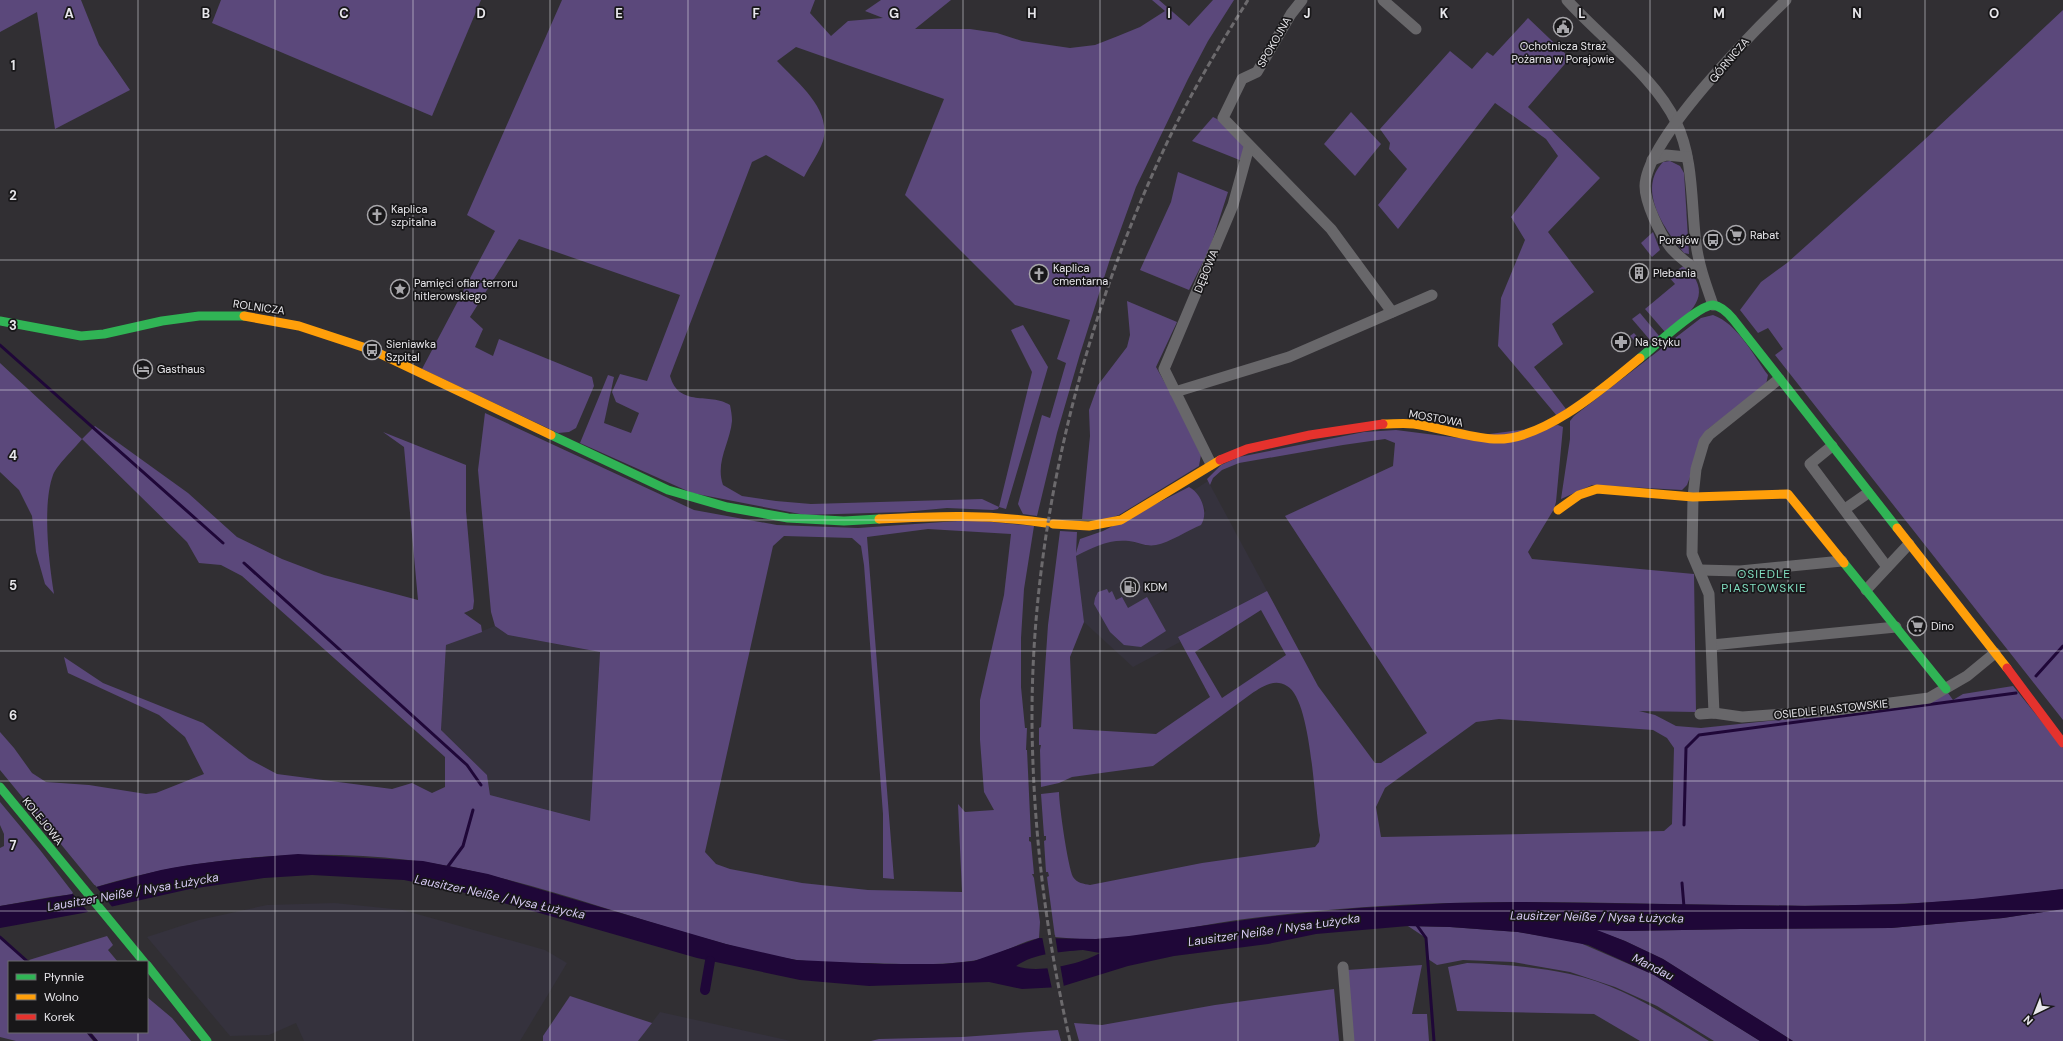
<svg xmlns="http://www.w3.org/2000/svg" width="2063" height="1041" font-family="'DM Sans',sans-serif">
<rect width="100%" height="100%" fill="#312f33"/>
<g fill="#35323d">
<path d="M1208,481L1267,591L1178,637L1180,642L1133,667L1084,622L1076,556L1101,543L1115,541H1130L1148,546L1206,511L1194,490Z"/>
<path d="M495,626L508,635L600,652L590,821L490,795L487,775L441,730L446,645Z"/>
<path d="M335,903L403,910L545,950L567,963L520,1041H304L296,1023L269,1035L230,1036L147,937L199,920L267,905Z"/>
<path d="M660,1012L791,1041H638Z"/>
</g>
<g fill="#5b487b" fill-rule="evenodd">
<path d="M0,0H81L99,45L130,90L55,129L37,12L0,32Z"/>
<path d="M221,0H481L432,116L212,23Z"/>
<path d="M562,0H815L810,13L831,36L848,21L883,18L865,11L881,0H951L915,29H970L997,33L1022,41L1070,48L1095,45L1118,36L1140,27L1165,11L1152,0H1159L1189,26L1213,0H1234L1208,41L1188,79L1136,187L1110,259L1080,354L1057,433L1037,516L1023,514L1018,504L1042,415L1050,418L1066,363L1057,359L1070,320L1015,305L905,195L944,99L796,47L777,61C797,82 832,109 823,141C819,153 810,165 804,177L766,155L752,162L670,376C679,408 710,392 730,405C731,410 732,416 732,421C730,443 715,462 723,485L742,496L776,501L811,504L982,499L999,507L1032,372L1011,330L1023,325L1048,367L1006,509L999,507L998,509L993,510L947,508L904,512L805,515L692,493L580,443L608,375L614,377L604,423L631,433L639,413L616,402L612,392L620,374L647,381L680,295L519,239L470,317L483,329L475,347L493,356L499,339L592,377L594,386L576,428L569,432L558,433L422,369L495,231L467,215Z"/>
<path d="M2063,10V720L1775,355L1783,349L1768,328L1758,333L1740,310L1761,282L1787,263L1922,142Z"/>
<path d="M1528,18L1570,58L1528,107L1600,178L1548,232L1594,292L1552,324L1563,344L1534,367L1566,409L1557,416L1498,346L1501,298L1525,240L1511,217L1558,156L1546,139L1495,103L1398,229L1378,205L1407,169L1389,149L1390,143L1380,129L1450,51L1472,69L1487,52L1493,56Z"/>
<path d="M1351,112L1381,144L1355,176L1324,144Z"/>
<path d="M1213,117L1221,121L1246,147L1242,161L1192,141Z"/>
<path d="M1670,161L1680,166L1684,173L1689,254L1684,253C1665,230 1636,190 1663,162Z"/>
<path d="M1178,172L1228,192L1210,248L1189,290L1140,270L1171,202Z"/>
<path d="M1653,232L1660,250L1652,257L1641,243Z"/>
<path d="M1685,265C1690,268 1693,275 1696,280C1708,304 1681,319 1665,332L1645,309L1675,284L1668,276Z"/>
<path d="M1127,301L1177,322L1156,367L1173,397L1201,455L1199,466L1119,515L1104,520L1082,519L1090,436L1089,410L1098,385L1127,347L1130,335Z"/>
<path d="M1640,313L1660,337L1650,340L1632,319Z"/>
<path d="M1713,315C1738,324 1753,355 1768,375L1766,385L1708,429L1687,485L1682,490L1592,485L1561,499L1570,439V421L1574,416L1701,318Z"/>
<path d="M1634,333L1644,345L1642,348L1630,336Z"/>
<path d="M0,363L82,439L95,426L188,493L237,537L282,559L324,575L418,600L404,447L383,432L466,465V511L474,601L473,609L464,613L481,625L482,632L446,645L441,730L487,775L490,795L590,821L600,652L508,635L495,626L491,612L478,470L485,413L694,510L777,525L858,528L972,520L1034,526L1024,589L1021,638V687L1025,728H1027L1026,750H1027L1031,837H1029V841L1031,842L1034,874H1032L1034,878L1040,922L1039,938C1016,943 995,958 971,961C938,966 903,964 870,963C845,963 821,963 797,960C762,955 727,944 693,935C625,915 558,892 489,875C366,843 217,850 96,887L0,770V732L14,748L32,773L46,782L89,785L146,794L156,793L204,774L185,737L159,715L68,673L64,657L103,683L203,723L249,759L277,774L392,789L412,783L432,793L445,787V757L242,576L221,565L199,563L187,542L82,439C74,449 57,465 53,475C42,505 49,563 54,594L45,584L36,552L32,516L19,490L0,472ZM928,529L1011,534L1004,595L980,700V740L984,792L994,810L965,812L958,804L962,892L868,890L802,883L730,869L716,864L705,852L773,546L784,536L852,538L861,546L864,565L883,814V878L894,879L867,537Z"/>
<path d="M1558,425L1563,427L1556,502L1554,509L1528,552L1532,559L1694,574L1696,712L1639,711L1655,715L1676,726L1701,728L1805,717L1948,693L1953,700L1963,694L2013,686L2063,748V889C1860,920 1654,897 1449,903C1378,905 1307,911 1237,920C1190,927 1143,938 1096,939C1082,940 1069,938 1055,937L1047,877L1049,876L1048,872H1046L1044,841L1046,840V836H1044L1041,794L1059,792C1059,805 1068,867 1073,877C1077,883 1084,884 1090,885L1202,863L1315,847L1319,842L1320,835C1314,805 1312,700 1287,686C1274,678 1262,687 1251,694L1153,766L1072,777L1059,783L1041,787L1040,750L1041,745H1039V728L1041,727L1048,625L1060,531L1077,532L1076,553L1080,539L1103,531L1189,487C1201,493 1209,513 1201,525C1188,530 1169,543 1156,545C1146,547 1138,542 1129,541C1108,539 1094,547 1076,556L1084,622L1070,657L1073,729L1156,734L1210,697L1178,637L1267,591L1318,686L1375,763H1381L1427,733L1285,516L1393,466L1395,443L1385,439L1343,445L1239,463L1222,470L1213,478L1210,485L1207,479L1221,465L1239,457L1364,432L1396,430L1459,438ZM1261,610L1286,655L1222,698L1195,652ZM1499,719L1653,730L1667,738L1674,748L1672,824L1664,831L1381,837L1376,807L1385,788L1476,722Z"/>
<path d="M1107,589L1109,593L1112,591L1116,600L1122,597L1128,608L1147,597L1166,631L1141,647L1124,645L1110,632L1094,604L1095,598L1098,592Z"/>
<path d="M0,802L40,850L74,894L51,897L0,906V848L4,846V834L0,825Z"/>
<path d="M2063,909V1041H1793L1663,959L1625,941L1595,930L1625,931L1740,929L1891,928L2003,918Z"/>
<path d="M1408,926L1450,927L1518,932L1578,942L1654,975L1760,1041H1714L1657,1006L1615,987L1570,972L1513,962L1463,960L1437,965L1428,959L1426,938Z"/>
<path d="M107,936L113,945L108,950L118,962H31L29,960Z"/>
<path d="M0,937L26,962H9V1032H86L93,1041H16L0,1037Z"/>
<path d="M1467,963C1502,964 1536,967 1570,974C1619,984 1667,1015 1709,1041H1640L1594,1014L1457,1011L1448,967Z"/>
<path d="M1422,965L1412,1014H1427L1429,1041H1353L1347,970Z"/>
<path d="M1334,989L1339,1041H1079L1074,1023L1102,1025L1215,1005Z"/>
<path d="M570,996L652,1023L638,1041H543V1036Z"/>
<path d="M147,997L172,1018L191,1041H98L91,1032H147Z"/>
<path d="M1058,1030L1061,1041H871L879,1039L962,1037Z"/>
</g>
<path fill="#1f0738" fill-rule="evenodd" d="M298,854L423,861L488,874L726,944L796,960L884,964H943L974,961L1039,938L1096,939L1129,936L1266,917L1359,908L1451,903L1518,902L1805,906L1905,904L1973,899L2063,889V909L2003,918L1891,928L1740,929L1625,931L1597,930L1625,941L1663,959L1793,1041H1760L1654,975L1588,945L1518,932L1450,927L1408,926L1316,934L1268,944L1174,956L1128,966L1060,987L1022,989L989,982L869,986L800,980L697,958L515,906L458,891L404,880L312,875L264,878L190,889L83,913L0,928V906L85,892L86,890C111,883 136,876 161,870C206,861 252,858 298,854ZM1083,950L1100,953C1081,964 1038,974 1016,966C1035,953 1060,952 1083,950Z"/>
<g fill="#312f33">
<path d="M95,885L113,908L89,913L72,893Z"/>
<path d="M1055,935L1058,954L1046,957L1042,936Z"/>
<path d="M1060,964L1064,987L1052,989L1047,966Z"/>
</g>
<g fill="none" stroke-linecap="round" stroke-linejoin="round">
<g stroke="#1f0738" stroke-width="3">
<path d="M0,345L223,543"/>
<path d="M244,563L467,765L481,785"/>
<path d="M2036,676L2063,646"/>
<path d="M1684,825L1686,748L1699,735L2016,693"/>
<path d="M446,869L463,846L473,810"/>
<path d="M1682,883L1684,907"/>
<path d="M1416,924L1426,938L1434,1041"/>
<path d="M0,937L28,962"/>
<path d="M88,1032L96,1041"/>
</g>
<path stroke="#1f0738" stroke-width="10" d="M705,990L710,961"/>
<g stroke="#68676a" stroke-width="11">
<path d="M1302,0L1291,14L1257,72L1242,79L1223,118L1331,229L1392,312"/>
<path d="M1383,0L1416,29"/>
<path d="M1567,0C1600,37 1656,78 1676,122C1694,159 1691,204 1696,244C1699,266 1706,285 1713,305"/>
<path d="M1652,160L1666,155L1687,157"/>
<path d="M1702,275C1692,266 1679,258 1670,247C1660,234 1645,203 1645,186C1646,140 1752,33 1786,0"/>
<path d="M1175,392L1289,357L1432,295"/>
<path d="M1832,446L1810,464L1887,567"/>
<path d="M1211,464L1164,369L1233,205L1249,147"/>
<path d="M1845,509L1868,493"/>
<path d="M1700,570L1740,571L1842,561"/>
<path d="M1866,590L1909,544"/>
<path d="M1712,645L1896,627"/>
<path d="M1714,713L1709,594L1692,554L1693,497L1696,469L1704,442L1709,435L1779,379"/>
<path d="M1700,714L1714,713L1742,717L1828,711L1929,698L1967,676L1995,653"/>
<path d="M1343,967L1349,1041"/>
</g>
<g stroke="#30b455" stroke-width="9">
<path d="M0,321L81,336L104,334L162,321L199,316H244"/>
<path d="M1640,358C1654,347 1698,305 1713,305C1721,306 1728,313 1733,319L1897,528"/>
<path d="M551,435L668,490L727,507L788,518L844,521L879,519"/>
<path d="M1844,563L1946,689"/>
<path d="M0,787L144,962"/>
<path d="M147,965L207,1041"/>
</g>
<g stroke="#ff9f0a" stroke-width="9">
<path d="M244,316L299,326L372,350L551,435"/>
<path d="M1383,424C1393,424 1404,423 1414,424C1441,428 1467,437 1494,439C1542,442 1605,387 1640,358"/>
<path d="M1558,510L1579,495L1597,489L1693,497L1788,494L1844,563"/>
<path d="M879,519C937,516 988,514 1046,523"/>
<path d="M1053,524L1089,526L1121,520L1220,460"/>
<path d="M1897,528L2007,668"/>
</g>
<g stroke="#e5322d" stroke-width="9">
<path d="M1220,460L1247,449L1310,435L1383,424"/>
<path d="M2007,668L2063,743"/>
</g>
<path stroke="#6c6a6d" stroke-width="3" stroke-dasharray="6 3" stroke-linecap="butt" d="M1070,1041C1046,936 1033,830 1032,722C1031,527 1082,323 1165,147C1189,96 1218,48 1248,0"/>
</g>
<path fill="none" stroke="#e8e7eb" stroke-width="1" stroke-opacity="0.55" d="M138,0V962M275,0V1041M413,0V1041M550,0V1041M688,0V1041M825,0V1041M963,0V1041M1100,0V1041M1238,0V1041M1375,0V1041M1513,0V1041M1650,0V1041M1788,0V1041M1925,0V1041M0,130H2063M0,260H2063M0,390H2063M0,520H2063M0,651H2063M0,781H2063M0,911H2063M138,1032V1041"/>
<defs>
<symbol id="civic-ring" viewBox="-11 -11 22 22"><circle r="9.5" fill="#181719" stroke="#a8a7ab" stroke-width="1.5"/><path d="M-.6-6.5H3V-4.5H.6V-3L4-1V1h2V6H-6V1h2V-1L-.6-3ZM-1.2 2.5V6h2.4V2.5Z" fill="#a8a7ab"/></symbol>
<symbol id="church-ring" viewBox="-11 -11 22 22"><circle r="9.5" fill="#181719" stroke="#a8a7ab" stroke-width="1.5"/><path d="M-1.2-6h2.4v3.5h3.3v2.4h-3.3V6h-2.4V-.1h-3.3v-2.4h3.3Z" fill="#a8a7ab"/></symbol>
<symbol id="supermarket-ring" viewBox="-11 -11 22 22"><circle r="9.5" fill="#181719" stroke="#a8a7ab" stroke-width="1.5"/><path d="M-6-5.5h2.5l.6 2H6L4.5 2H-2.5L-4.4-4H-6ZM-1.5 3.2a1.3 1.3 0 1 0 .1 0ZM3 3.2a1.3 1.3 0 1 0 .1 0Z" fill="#a8a7ab"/></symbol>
<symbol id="bus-ring" viewBox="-11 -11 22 22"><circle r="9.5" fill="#181719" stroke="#a8a7ab" stroke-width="1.5"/><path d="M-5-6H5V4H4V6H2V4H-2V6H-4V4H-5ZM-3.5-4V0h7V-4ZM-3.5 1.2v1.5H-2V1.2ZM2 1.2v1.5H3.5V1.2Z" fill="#a8a7ab"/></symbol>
<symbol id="building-ring" viewBox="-11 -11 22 22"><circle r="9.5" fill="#181719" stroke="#a8a7ab" stroke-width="1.5"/><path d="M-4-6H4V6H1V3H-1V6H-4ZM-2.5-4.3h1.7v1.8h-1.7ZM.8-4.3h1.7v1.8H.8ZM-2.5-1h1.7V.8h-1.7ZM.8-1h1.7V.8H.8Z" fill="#a8a7ab"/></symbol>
<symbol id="sight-ring" viewBox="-11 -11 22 22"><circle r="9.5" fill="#181719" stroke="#a8a7ab" stroke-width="1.5"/><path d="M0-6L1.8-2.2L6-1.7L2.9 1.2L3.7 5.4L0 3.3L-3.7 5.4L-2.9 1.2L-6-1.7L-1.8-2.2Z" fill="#a8a7ab"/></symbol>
<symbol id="pharmacy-ring" viewBox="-11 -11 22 22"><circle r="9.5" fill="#181719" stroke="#a8a7ab" stroke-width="1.5"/><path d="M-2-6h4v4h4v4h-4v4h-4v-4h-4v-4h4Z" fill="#a8a7ab"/></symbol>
<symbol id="hotel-ring" viewBox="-11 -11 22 22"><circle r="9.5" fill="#181719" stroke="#a8a7ab" stroke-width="1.5"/><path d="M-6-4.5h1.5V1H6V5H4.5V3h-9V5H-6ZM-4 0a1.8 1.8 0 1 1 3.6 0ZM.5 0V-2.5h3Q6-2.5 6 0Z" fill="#a8a7ab"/></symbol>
<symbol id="fuel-ring" viewBox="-11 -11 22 22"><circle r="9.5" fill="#181719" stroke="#a8a7ab" stroke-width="1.5"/><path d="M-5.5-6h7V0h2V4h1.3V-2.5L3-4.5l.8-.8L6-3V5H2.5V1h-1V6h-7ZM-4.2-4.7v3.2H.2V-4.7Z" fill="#a8a7ab"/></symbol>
</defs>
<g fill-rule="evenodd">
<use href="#civic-ring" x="1552" y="16" width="22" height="22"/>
<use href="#church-ring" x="366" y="204" width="22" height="22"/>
<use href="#supermarket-ring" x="1725" y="224" width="22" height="22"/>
<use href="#bus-ring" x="1702" y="229" width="22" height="22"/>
<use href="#building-ring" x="1628" y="262" width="22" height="22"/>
<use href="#church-ring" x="1028" y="263" width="22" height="22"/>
<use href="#sight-ring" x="389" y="278" width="22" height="22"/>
<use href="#pharmacy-ring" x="1610" y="331" width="22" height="22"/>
<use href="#bus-ring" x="361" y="339" width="22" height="22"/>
<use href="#hotel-ring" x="132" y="358" width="22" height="22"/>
<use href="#fuel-ring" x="1119" y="576" width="22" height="22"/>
<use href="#supermarket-ring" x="1906" y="615" width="22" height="22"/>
</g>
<g text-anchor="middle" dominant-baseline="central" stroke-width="3.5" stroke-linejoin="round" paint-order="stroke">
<g font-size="11" fill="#e8e7eb" stroke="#181719">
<text transform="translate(1274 42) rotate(-60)">SPOKOJNA</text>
<text transform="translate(1729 60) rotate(-50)">GÓRNICZA</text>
<text transform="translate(1206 271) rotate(-68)">DĘBOWA</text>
<text transform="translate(259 307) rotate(8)">ROLNICZA</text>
<text transform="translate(1436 418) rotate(10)">MOSTOWA</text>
<text transform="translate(1831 709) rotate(-6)">OSIEDLE PIASTOWSKIE</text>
<text transform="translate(43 821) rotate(51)">KOLEJOWA</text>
</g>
<g font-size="11" fill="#e8e7eb" stroke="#181719" text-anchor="start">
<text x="1563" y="46" text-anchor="middle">Ochotnicza Straż<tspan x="1563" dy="13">Pożarna w Porajowie</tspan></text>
<text x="391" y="209">Kaplica<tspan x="391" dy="13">szpitalna</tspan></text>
<text x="1750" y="235">Rabat</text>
<text x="1699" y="240" text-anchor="end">Porajów</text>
<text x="1053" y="268">Kaplica<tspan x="1053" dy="13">cmentarna</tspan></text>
<text x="1653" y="273">Plebania</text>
<text x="414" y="283">Pamięci ofiar terroru<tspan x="414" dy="13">hitlerowskiego</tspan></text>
<text x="1635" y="342">Na Styku</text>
<text x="386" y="344">Sieniawka<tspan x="386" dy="13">Szpital</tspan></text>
<text x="157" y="369">Gasthaus</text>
<text x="1144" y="587">KDM</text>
<text x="1931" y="626">Dino</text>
</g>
<g font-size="12" letter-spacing="1" fill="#81dec0" stroke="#181719">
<text x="1764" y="574">OSIEDLE<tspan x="1764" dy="14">PIASTOWSKIE</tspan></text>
</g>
<g font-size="12" font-style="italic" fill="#d7caf4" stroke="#181719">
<text transform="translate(133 892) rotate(-10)">Lausitzer Neiße / Nysa Łużycka</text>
<text transform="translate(500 897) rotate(12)">Lausitzer Neiße / Nysa Łużycka</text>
<text transform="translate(1597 917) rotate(1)">Lausitzer Neiße / Nysa Łużycka</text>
<text transform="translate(1274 930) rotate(-8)">Lausitzer Neiße / Nysa Łużycka</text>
<text transform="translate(1653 967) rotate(27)">Mandau</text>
</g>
</g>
<g font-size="13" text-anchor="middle" font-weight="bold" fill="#e8e7eb" stroke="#181719" stroke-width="3.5" stroke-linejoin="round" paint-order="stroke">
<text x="69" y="18">A</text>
<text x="206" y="18">B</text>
<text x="344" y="18">C</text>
<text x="481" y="18">D</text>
<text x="619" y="18">E</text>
<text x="756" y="18">F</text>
<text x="894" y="18">G</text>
<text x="1032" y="18">H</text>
<text x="1169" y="18">I</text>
<text x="1307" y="18">J</text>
<text x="1444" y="18">K</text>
<text x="1582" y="18">L</text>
<text x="1719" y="18">M</text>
<text x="1857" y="18">N</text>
<text x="1994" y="18">O</text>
<text x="13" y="70">1</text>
<text x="13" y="200">2</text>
<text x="13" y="330">3</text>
<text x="13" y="460">4</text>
<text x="13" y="590">5</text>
<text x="13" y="720">6</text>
<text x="13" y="850">7</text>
</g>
<rect x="8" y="961" width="140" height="72" fill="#181719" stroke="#6b6a6d"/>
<rect x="16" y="974" width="20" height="6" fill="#30b455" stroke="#6b6a6d"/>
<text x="44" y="981" font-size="12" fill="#e8e7eb">Płynnie</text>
<rect x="16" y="994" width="20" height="6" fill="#ff9f0a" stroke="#6b6a6d"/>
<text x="44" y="1001" font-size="12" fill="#e8e7eb">Wolno</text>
<rect x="16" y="1014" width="20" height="6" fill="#e5322d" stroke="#6b6a6d"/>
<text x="44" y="1021" font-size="12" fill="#e8e7eb">Korek</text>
<g transform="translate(2035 1013) rotate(223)" stroke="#181719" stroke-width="3" paint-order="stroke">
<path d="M0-3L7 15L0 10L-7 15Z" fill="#e8e7eb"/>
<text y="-6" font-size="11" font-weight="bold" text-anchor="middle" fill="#e8e7eb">N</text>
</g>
</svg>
